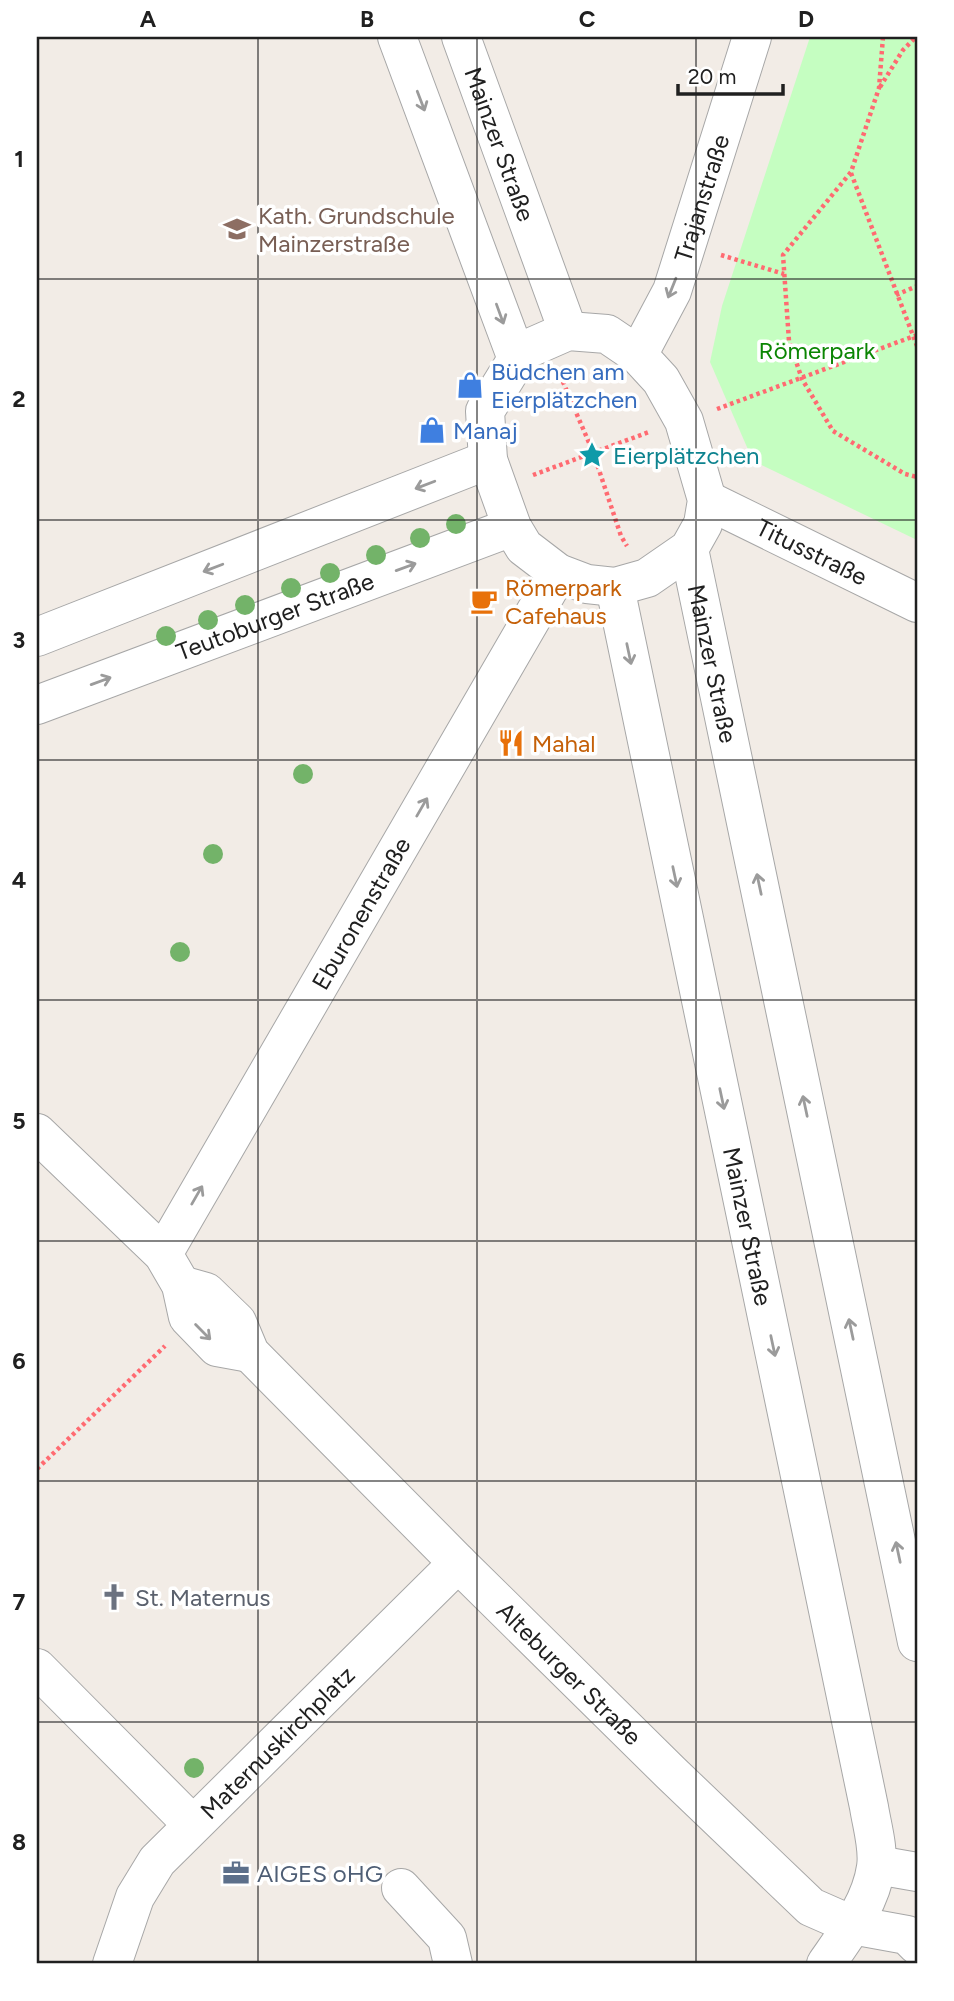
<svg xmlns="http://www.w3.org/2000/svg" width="954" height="2001" font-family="Figtree,sans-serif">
<rect width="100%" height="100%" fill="#f2ece6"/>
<path fill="#c5fec1" d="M810,37H917V540L753,461L710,362L722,306Z"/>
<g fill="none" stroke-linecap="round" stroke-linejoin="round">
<defs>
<g id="minor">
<path d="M397,37L517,359"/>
<path id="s1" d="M461,37L568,331"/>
<path d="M568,331L607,334L638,355L661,380L684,421L707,500L703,524L689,549L647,578L615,587L587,584L558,573L524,547L512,527L488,460L485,411L517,359L527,349Z"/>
<path id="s2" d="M638,355L672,291L752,37"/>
<path id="s3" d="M707,500L917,603"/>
<path id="s4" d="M689,549L917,1642"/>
<path id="s5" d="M615,587L869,1807C872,1826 879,1849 876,1867C871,1903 846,1935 826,1964"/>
<path d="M37,637L488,460"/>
<path id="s6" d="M37,705L512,527"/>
<path d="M37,1133L163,1254L181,1285L188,1317L217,1347L250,1353"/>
<path id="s7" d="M163,1254L558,573"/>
<path id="s8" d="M181,1285L206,1292L237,1322L250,1353L458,1563L671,1773L811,1907L852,1925L907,1935L917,1945"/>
<path d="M37,1668L192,1824"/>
<path d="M877,1865L917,1872"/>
<path d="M401,1888L447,1938L453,1964"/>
<path id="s9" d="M112,1964L135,1897L157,1861L458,1563"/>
</g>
</defs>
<use href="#minor" stroke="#a7a7a7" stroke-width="40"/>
<g stroke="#ff6a71" stroke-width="4.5" stroke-dasharray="3.5 3.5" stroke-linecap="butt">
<path d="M883,37L879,88L851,172L783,255L789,341L802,379L833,431L905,474L917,477"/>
<path d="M880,87L903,50L916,37"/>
<path d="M851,173L917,346"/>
<path d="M721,255L784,274"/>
<path d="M896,295L917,286"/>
<path d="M560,375L593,452L621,536L627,546"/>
<path d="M717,409L917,335"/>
<path d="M533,475L649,432"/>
<path d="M37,1469L165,1346"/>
</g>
<use href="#minor" stroke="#fff" stroke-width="38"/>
</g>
<g fill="#73b369">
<circle cx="456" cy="524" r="10"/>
<circle cx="420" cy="538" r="10"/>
<circle cx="376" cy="555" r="10"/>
<circle cx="330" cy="573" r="10"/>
<circle cx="291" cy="588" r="10"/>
<circle cx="245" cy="605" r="10"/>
<circle cx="208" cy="620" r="10"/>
<circle cx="166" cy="636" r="10"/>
<circle cx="303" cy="774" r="10"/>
<circle cx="213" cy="854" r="10"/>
<circle cx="180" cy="952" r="10"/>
<circle cx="194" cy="1768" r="10"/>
</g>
<defs><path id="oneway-shaft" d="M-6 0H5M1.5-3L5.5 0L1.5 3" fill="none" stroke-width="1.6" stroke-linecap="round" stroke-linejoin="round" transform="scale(1.75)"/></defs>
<g stroke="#9b9b9b">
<use href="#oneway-shaft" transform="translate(421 101) rotate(69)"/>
<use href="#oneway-shaft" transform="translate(672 288) rotate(112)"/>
<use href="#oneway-shaft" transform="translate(500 314) rotate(70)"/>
<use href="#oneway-shaft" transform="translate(425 485) rotate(159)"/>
<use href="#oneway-shaft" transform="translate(406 567) rotate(-20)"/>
<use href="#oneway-shaft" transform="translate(213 568) rotate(159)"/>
<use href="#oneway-shaft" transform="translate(629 654) rotate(78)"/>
<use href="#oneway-shaft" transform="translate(101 681) rotate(-20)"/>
<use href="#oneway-shaft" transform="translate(422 807) rotate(-60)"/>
<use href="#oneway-shaft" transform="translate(675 877) rotate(78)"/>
<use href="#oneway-shaft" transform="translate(759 884) rotate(-102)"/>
<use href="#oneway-shaft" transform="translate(722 1099) rotate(78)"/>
<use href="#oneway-shaft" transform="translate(805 1106) rotate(-102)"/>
<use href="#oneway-shaft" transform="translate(197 1195) rotate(-60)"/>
<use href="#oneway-shaft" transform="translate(851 1329) rotate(-102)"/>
<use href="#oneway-shaft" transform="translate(203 1332) rotate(45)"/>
<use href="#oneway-shaft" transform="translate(773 1346) rotate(78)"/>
<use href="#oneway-shaft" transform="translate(898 1552) rotate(-102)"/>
</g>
<path fill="none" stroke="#202020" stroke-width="2" stroke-opacity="0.55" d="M258,37V1964M477,37V1964M696,37V1964M37,279H917M37,520H917M37,760H917M37,1000H917M37,1241H917M37,1481H917M37,1722H917"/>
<defs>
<symbol id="school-bare" viewBox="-9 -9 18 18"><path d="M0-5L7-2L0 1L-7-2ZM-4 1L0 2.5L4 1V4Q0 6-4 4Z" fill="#8d6e63" stroke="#fff" stroke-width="2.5" paint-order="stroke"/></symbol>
<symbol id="shop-bare" viewBox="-9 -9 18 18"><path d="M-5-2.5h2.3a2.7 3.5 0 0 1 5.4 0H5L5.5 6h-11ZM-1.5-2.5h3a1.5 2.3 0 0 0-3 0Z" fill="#3f7fe0" stroke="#fff" stroke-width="2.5" paint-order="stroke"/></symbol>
<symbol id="sight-bare" viewBox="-9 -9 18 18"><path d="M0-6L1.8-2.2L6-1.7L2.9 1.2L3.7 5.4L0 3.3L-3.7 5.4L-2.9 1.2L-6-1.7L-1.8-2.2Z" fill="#0f9aa8" stroke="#fff" stroke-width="2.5" paint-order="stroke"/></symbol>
<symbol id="cafe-bare" viewBox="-9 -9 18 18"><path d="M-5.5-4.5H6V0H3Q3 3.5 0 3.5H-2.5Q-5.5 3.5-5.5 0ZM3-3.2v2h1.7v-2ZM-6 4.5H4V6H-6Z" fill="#e8710a" stroke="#fff" stroke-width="2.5" paint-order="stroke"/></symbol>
<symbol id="restaurant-bare" viewBox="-9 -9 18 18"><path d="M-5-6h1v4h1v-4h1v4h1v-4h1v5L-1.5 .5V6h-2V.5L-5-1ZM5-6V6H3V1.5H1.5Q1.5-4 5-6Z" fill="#e8710a" stroke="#fff" stroke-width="2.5" paint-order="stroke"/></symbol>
<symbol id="church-bare" viewBox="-9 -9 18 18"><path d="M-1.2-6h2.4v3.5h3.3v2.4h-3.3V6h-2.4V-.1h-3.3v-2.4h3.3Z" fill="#6b7280" stroke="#fff" stroke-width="2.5" paint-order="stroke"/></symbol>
<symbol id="office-bare" viewBox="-9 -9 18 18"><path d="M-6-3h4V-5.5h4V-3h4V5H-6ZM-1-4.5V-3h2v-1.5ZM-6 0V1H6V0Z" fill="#5c6f8a" stroke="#fff" stroke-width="2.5" paint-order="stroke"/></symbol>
</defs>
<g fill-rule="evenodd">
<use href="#school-bare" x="218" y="210" width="38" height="38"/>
<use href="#shop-bare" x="451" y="366" width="38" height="38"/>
<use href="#shop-bare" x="413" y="411" width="38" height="38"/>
<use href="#sight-bare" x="573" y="436" width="38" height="38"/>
<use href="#cafe-bare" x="465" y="582" width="38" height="38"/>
<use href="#restaurant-bare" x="492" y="724" width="38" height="38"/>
<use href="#church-bare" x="95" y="1578" width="38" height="38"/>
<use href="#office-bare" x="217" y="1854" width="38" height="38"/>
</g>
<g text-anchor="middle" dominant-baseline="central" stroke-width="7" stroke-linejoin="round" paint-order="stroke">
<g font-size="24" fill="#202020" stroke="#fff">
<text stroke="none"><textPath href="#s1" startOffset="114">Mainzer Straße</textPath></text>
<text stroke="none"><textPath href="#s2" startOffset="170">Trajanstraße</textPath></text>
<text stroke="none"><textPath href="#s3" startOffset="117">Titusstraße</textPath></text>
<text stroke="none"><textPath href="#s6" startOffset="254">Teutoburger Straße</textPath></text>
<text stroke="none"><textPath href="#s4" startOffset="117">Mainzer Straße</textPath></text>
<text stroke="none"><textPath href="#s7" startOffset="394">Eburonenstraße</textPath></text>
<text stroke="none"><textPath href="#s5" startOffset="653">Mainzer Straße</textPath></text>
<text stroke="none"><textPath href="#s8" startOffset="555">Alteburger Straße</textPath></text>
<text stroke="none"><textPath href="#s9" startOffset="282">Maternuskirchplatz</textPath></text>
</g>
<g font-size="24" fill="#785e54" stroke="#fff" text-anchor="start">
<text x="258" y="215">Kath. Grundschule<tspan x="258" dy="28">Mainzerstraße</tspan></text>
</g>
<g font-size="24" fill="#0b8503" stroke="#fff">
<text x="817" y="350">Römerpark</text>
</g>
<g font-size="24" fill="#366cbe" stroke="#fff" text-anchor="start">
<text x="491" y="371">Büdchen am<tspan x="491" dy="28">Eierplätzchen</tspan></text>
<text x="453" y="430">Manaj</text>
</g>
<g font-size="24" fill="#0d838f" stroke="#fff" text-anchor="start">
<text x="613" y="455">Eierplätzchen</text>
</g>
<g font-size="24" fill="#c56008" stroke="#fff" text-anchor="start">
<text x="505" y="587">Römerpark<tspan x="505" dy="28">Cafehaus</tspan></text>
<text x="532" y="743">Mahal</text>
</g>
<g font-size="24" fill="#5b616d" stroke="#fff" text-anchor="start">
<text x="135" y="1597">St. Maternus</text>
</g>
<g font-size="24" fill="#4e5e75" stroke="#fff" text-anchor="start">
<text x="257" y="1873">AIGES oHG</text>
</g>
</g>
<rect width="954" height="2001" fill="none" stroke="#ffffff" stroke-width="77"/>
<path d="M678 84v10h105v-10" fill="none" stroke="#202020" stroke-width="3.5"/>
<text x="688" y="84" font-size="21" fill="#202020" stroke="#ffffff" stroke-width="5" paint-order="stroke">20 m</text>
<rect x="38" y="38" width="878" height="1924" fill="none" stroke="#202020" stroke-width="2.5"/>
<g font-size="23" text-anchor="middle" font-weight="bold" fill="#202020">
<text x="148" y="27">A</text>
<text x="367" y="27">B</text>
<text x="587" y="27">C</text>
<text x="806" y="27">D</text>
<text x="19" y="167">1</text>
<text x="19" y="407">2</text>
<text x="19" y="648">3</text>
<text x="19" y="888">4</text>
<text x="19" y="1129">5</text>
<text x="19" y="1369">6</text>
<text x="19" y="1610">7</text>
<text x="19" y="1850">8</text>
</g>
</svg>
